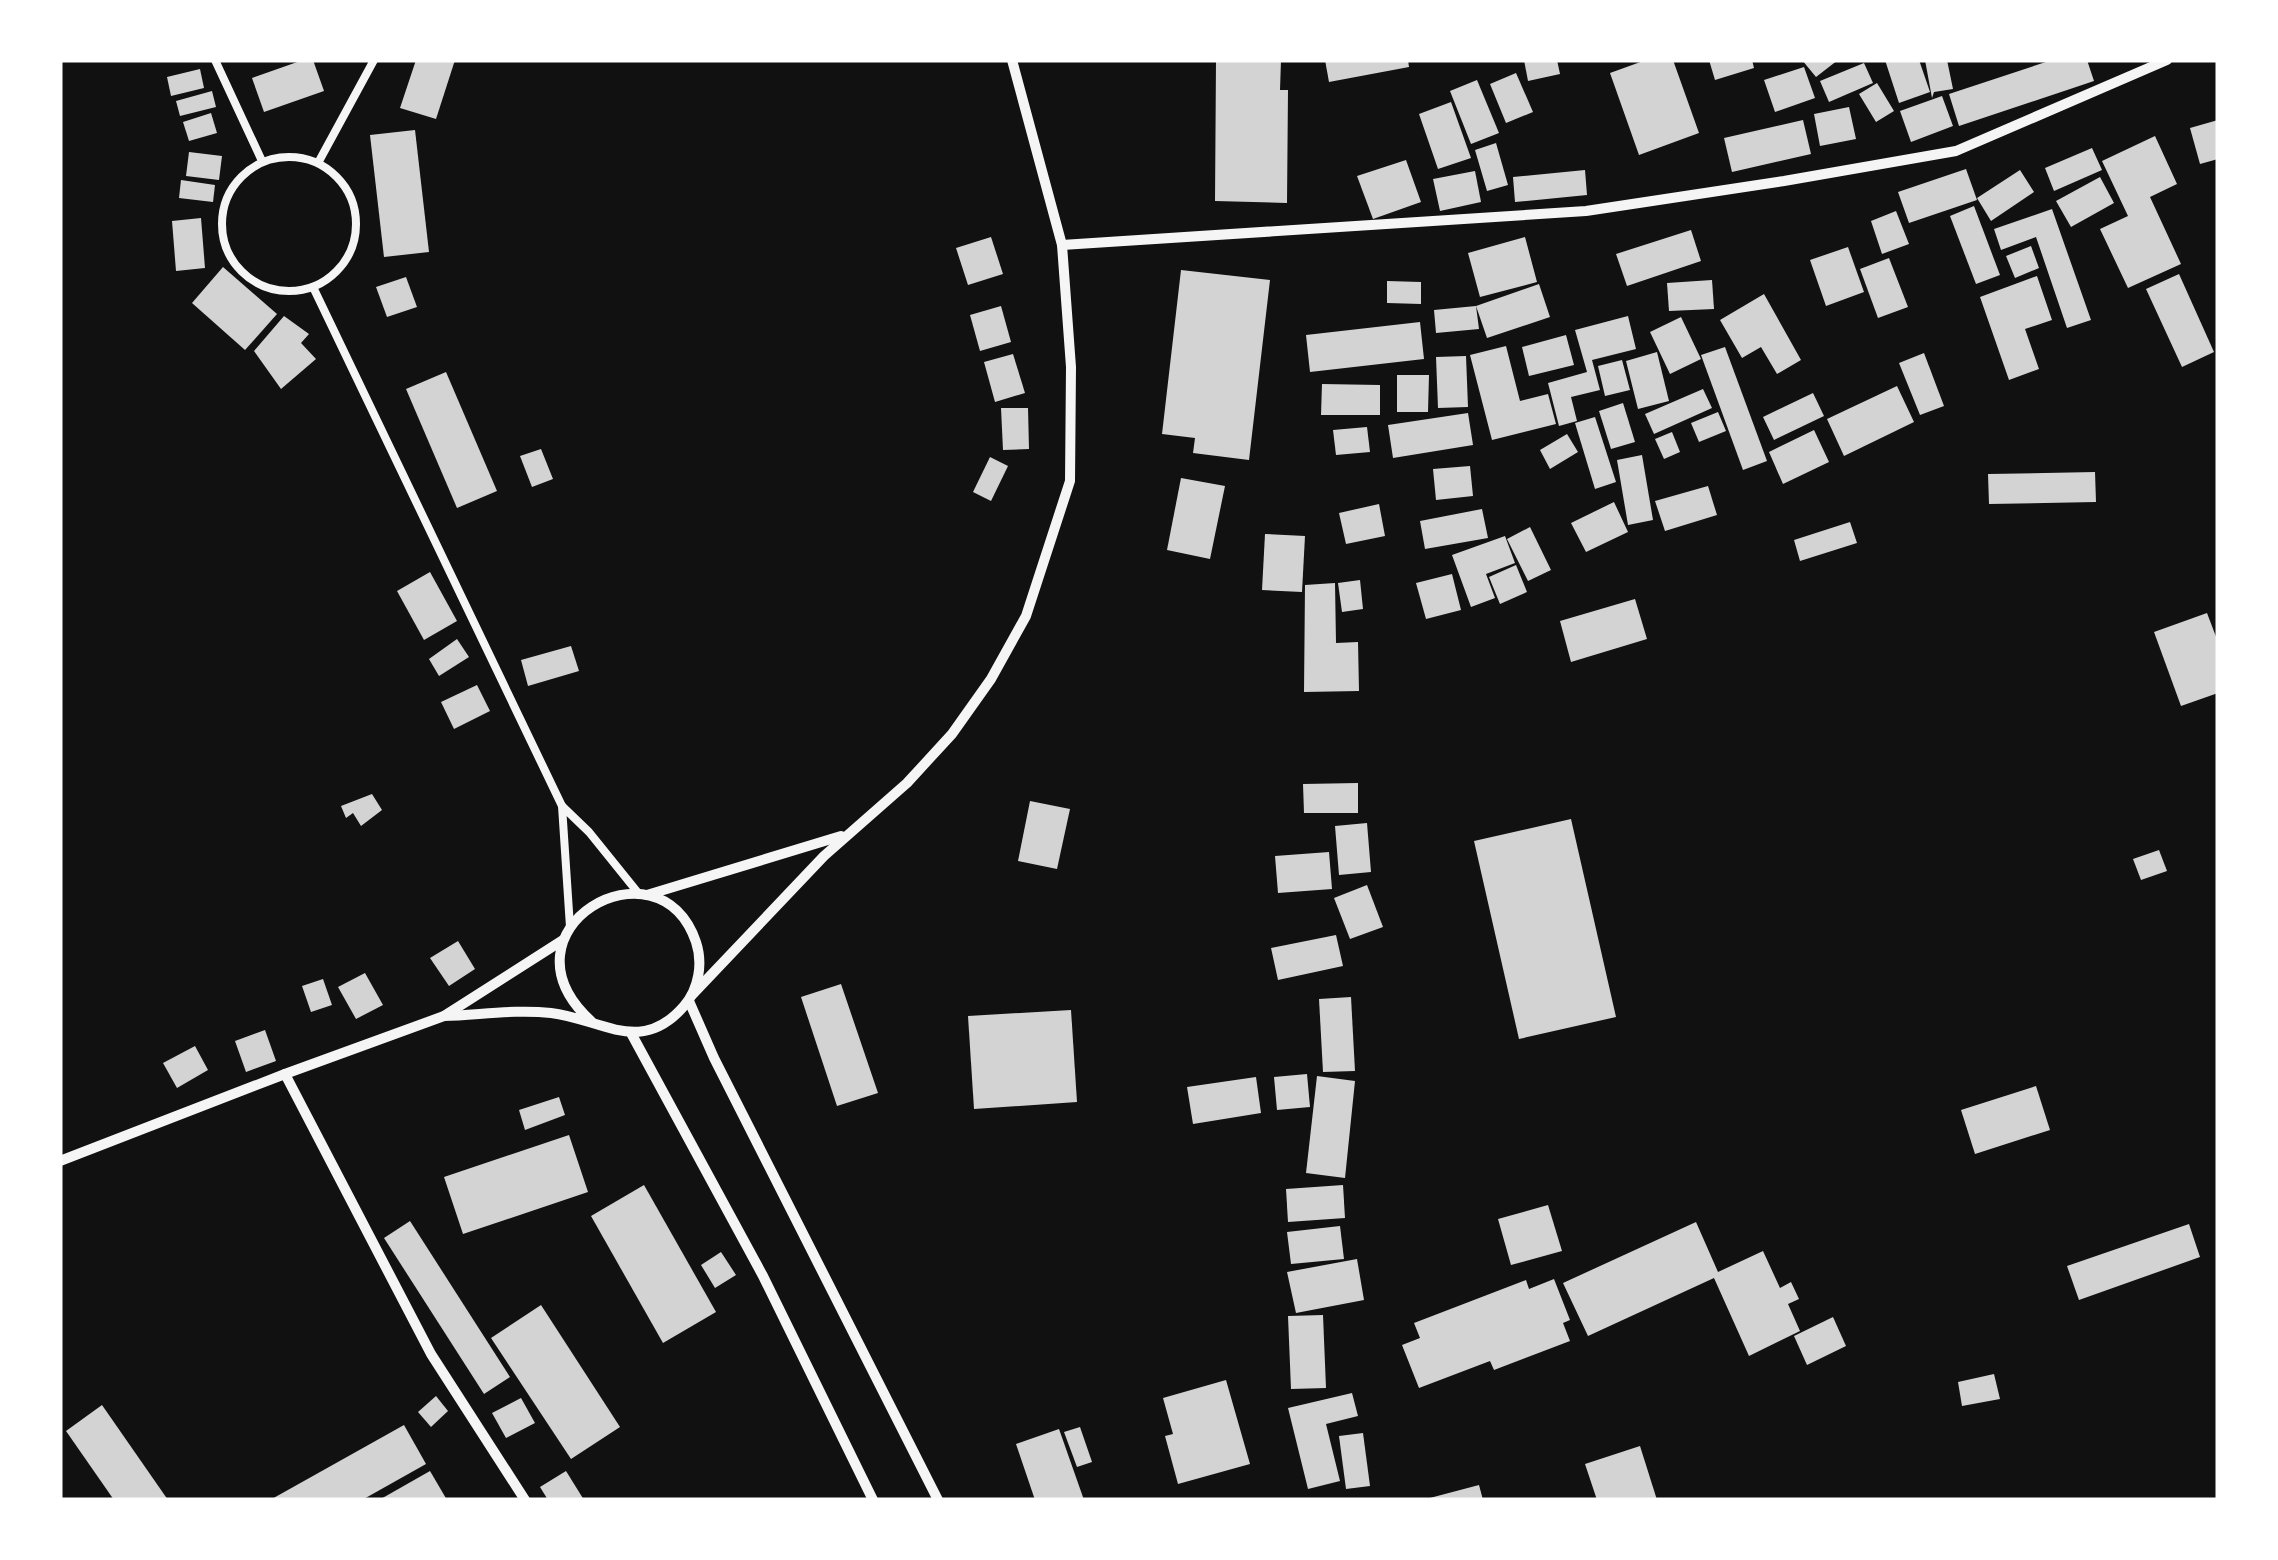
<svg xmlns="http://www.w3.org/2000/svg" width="2278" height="1560" font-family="'Space Grotesk',sans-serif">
<rect width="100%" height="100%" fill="#111"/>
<g fill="#d3d3d3">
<path d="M303,60H313L324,91L264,112L252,78Z"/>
<path d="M416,60H455L436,119L400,108Z"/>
<path d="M1216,60H1281L1280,90H1288L1287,203L1215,201Z"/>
<path d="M1325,60H1408L1409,67L1329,82Z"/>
<path d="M1524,60H1557L1560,74L1528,81Z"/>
<path d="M1646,60H1673L1699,133L1639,155L1610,73Z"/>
<path d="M1709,60H1752L1754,68L1715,80Z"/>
<path d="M1802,60H1838L1816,77Z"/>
<path d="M1885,60H1919L1930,92L1899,103Z"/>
<path d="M1925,60H1947L1953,89L1934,92L1932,98Z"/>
<path d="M2052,60H2087L2094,81L1959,126L1949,94Z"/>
<path d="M1864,63L1873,83L1829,102L1820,81Z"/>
<path d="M1804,67L1815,98L1775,112L1764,80Z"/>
<path d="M200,69L204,88L171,96L167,77Z"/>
<path d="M1516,73L1533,112L1506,123L1490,84Z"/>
<path d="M1477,80L1499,133L1471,144L1450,91Z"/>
<path d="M1877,83L1894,111L1876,122L1859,94Z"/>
<path d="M212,91L216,107L180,116L176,101Z"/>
<path d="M1942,96L1953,126L1911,142L1900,111Z"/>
<path d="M1451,102L1471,158L1438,169L1419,114Z"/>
<path d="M1849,107L1856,139L1820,146L1814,114Z"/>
<path d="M211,113L217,133L189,141L183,122Z"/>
<path d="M1803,120L1811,154L1732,172L1724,138Z"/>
<path d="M2218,120V159L2200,164L2190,128Z"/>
<path d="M415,130L429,252L384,257L370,135Z"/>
<path d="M2155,136L2177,184L2150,197L2181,264L2128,288L2100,229L2128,216L2102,161Z"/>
<path d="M1496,143L1508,185L1487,191L1475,150Z"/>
<path d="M2092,148L2102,170L2054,191L2045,168Z"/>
<path d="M189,152L222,156L219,180L186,176Z"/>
<path d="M1406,160L1421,202L1373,219L1357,176Z"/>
<path d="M1966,169L1977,200L1909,223L1898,192Z"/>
<path d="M1585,170L1587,195L1515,202L1513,177Z"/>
<path d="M2020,170L2034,192L1991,221L1977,198Z"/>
<path d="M1475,171L1481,202L1440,211L1433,179Z"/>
<path d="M2100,177L2114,203L2071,227L2056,201Z"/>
<path d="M181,180L215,185L213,202L179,198Z"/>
<path d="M1974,206L2000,275L1976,284L1950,216Z"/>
<path d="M2052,209L2091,320L2067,328L2036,237L2001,250L1994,229Z"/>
<path d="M1896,211L1909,244L1882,254L1871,221Z"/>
<path d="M201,218L205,268L176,271L172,221Z"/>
<path d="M1691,230L1701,261L1627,286L1616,254Z"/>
<path d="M991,237L1003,274L968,285L956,248Z"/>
<path d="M1525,237L1537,282L1480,297L1468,253Z"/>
<path d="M2031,246L2039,268L2015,278L2006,256Z"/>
<path d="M1848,247L1864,292L1826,306L1810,260Z"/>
<path d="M1889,258L1908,307L1878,318L1860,269Z"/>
<path d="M223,267L277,314L245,350L192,303Z"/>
<path d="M1181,270L1270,280L1249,460L1193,453L1195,438L1162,434Z"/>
<path d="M2179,274L2214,352L2182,367L2146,289Z"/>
<path d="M2037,276L2052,320L2025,329L2039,369L2009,380L1980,297Z"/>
<path d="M406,277L417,307L387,317L376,287Z"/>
<path d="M1712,280L1714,309L1669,311L1667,283Z"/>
<path d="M1387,281L1421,282V304L1387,303Z"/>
<path d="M1539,284L1550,317L1487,338L1476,306L1479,329L1436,333L1434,310L1476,306Z"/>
<path d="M1764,294L1801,360L1777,374L1761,347L1742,358L1720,320Z"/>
<path d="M1001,306L1011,342L980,351L970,315Z"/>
<path d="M284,316L309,334L301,343L316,359L281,389L254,351Z"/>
<path d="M1628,316L1636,349L1592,360L1600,390L1571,397L1577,421L1559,426L1548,383L1587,372L1575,330Z"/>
<path d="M1681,317L1701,359L1670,374L1650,332Z"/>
<path d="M1420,322L1424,359L1310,372L1306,335Z"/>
<path d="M1566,335L1574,365L1529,376L1522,347Z"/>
<path d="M1506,346L1520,401L1548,394L1556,424L1492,440L1470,355Z"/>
<path d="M1725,347L1767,461L1743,470L1701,355Z"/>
<path d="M1657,352L1669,401L1638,409L1626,361Z"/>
<path d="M1924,353L1944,406L1920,415L1899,363Z"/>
<path d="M1013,354L1025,393L995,402L984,362Z"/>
<path d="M1466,356L1468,407L1438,408L1436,357Z"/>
<path d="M1622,360L1630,390L1605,396L1598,366Z"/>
<path d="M446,372L497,491L457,508L406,389Z"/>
<path d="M1397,375H1429L1428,412H1397Z"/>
<path d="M1322,384L1380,385V415H1321Z"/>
<path d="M1897,386L1914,422L1844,456L1827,419Z"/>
<path d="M1703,389L1712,408L1654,434L1645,414Z"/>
<path d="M1813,393L1824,416L1774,440L1763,417Z"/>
<path d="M1623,403L1635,442L1611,449L1599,411Z"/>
<path d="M1001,408H1028L1029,449L1003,450Z"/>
<path d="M1718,412L1726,431L1699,442L1691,423Z"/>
<path d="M1468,413L1473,445L1393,458L1388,425Z"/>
<path d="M1595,417L1616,482L1595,489L1575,423Z"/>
<path d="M1367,427L1370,452L1336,455L1333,430Z"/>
<path d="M1814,430L1829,462L1783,484L1769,452Z"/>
<path d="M1672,432L1680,452L1664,459L1655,439Z"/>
<path d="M1567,434L1578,452L1550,469L1540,450Z"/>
<path d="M541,449L553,479L532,487L520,456Z"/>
<path d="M1642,455L1653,520L1628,525L1617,460Z"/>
<path d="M990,457L1008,466L991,501L973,492Z"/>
<path d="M1470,466L1473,496L1436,500L1433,469Z"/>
<path d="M2095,472L2096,502L1989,504L1988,474Z"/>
<path d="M1181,478L1225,486L1210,559L1167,550Z"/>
<path d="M1708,486L1717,515L1665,531L1655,501Z"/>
<path d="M1614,502L1628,532L1586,552L1571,523Z"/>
<path d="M1379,504L1385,536L1346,544L1339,513Z"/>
<path d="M1482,509L1488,538L1425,549L1420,521Z"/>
<path d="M1850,522L1857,543L1800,561L1794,540Z"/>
<path d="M1530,527L1551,570L1528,581L1507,539Z"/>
<path d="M1265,534L1305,536L1302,592L1262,590Z"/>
<path d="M1505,536L1515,563L1486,574L1495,598L1471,607L1452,555Z"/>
<path d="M1516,565L1527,592L1500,604L1489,577Z"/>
<path d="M430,572L457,621L424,640L397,591Z"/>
<path d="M1452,574L1461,610L1426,619L1416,583Z"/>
<path d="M1360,580L1363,609L1342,612L1338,583Z"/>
<path d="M1335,583L1336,643L1358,642L1359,691L1304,692L1305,585Z"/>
<path d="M1635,599L1647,639L1571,662L1560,621Z"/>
<path d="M2207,613L2218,642V693L2181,706L2154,632Z"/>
<path d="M457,639L469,657L439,676L429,659Z"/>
<path d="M571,646L579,671L528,686L521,660Z"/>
<path d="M477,685L490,711L454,729L441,702Z"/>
<path d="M1358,783V813H1304L1303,784Z"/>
<path d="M372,794L382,810L361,826L353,813L346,818L341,806Z"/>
<path d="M1030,801L1070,809L1057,869L1018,861Z"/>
<path d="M1571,819L1616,1017L1519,1039L1474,841Z"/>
<path d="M1367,823L1371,872L1339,875L1335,826Z"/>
<path d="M2159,850L2167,871L2141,880L2133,859Z"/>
<path d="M1329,852L1332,889L1278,893L1275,856Z"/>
<path d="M1367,885L1383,927L1350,939L1334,898Z"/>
<path d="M1336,935L1343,966L1278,980L1271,948Z"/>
<path d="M458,941L475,969L449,986L430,958Z"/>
<path d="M365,973L383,1005L356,1019L338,987Z"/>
<path d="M323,979L332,1005L311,1012L302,986Z"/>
<path d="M841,984L878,1093L837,1106L801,997Z"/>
<path d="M1351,997L1355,1071L1323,1072L1319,999Z"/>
<path d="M1071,1010L1077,1102L974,1109L968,1016Z"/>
<path d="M265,1030L276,1061L246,1072L235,1041Z"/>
<path d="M195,1046L208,1070L177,1088L163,1063Z"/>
<path d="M1307,1074L1310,1107L1277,1110L1274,1077Z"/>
<path d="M1317,1076L1355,1081L1345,1178L1306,1173Z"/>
<path d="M1256,1077L1261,1113L1193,1124L1187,1087Z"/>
<path d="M2036,1086L2050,1130L1975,1154L1961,1110Z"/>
<path d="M559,1097L565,1115L525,1130L519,1110Z"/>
<path d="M569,1135L588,1192L463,1234L444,1177Z"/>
<path d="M644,1185L716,1312L663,1343L591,1216Z"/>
<path d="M1343,1185L1345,1218L1288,1222L1286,1189Z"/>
<path d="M1548,1205L1562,1251L1511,1265L1498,1219Z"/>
<path d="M410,1221L510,1377L484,1394L384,1238Z"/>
<path d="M1696,1222L1718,1272L1763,1251L1780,1288L1791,1282L1799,1299L1788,1304L1800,1331L1749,1356L1714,1278L1588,1336L1563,1283Z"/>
<path d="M2189,1224L2200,1257L2079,1300L2067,1266Z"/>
<path d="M1340,1226L1344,1259L1291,1264L1287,1232Z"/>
<path d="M721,1252L736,1275L715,1288L701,1265Z"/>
<path d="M1357,1259L1364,1300L1296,1313L1287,1272Z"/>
<path d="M1554,1279L1570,1320L1563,1323L1570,1341L1494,1370L1490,1361L1419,1388L1402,1345L1420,1338L1414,1323L1526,1280L1529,1289Z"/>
<path d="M541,1305L620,1427L571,1459L491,1338Z"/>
<path d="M1323,1315L1326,1388L1291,1389L1288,1316Z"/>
<path d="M1833,1317L1846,1346L1807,1365L1794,1336Z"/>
<path d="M1994,1374L2000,1399L1962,1406L1958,1382Z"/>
<path d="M1226,1380L1250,1464L1178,1484L1165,1436L1173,1434L1163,1398Z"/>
<path d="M1352,1393L1358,1416L1326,1424L1340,1481L1308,1489L1288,1408Z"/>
<path d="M436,1396L448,1411L431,1427L418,1412Z"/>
<path d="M521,1398L535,1423L506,1438L492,1413Z"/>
<path d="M102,1405L168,1500H114L66,1431Z"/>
<path d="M404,1425L426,1464L362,1500H270Z"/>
<path d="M1080,1427L1092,1462L1077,1467L1064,1432Z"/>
<path d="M1059,1429L1084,1500H1035L1016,1444Z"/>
<path d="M1363,1433L1370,1486L1346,1489L1339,1436Z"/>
<path d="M1640,1446L1657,1500H1597L1585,1464Z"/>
<path d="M430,1471L447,1500H379Z"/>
<path d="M566,1471L584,1500H548L540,1487Z"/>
<path d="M1479,1485L1483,1500H1426V1499Z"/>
</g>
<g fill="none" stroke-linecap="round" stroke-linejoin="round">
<g stroke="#f5f5f5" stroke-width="8">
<path d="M215,60L262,161"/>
<circle cx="289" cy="224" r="67"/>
<path d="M318,163L374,60"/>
<path d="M313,287L562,806L589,832L639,894"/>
<path d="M562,806L570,927"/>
</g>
<g stroke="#f5f5f5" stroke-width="10">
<path d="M1062,245L1586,211L1784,181L1956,151L2167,60"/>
<path d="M647,895L841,836"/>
<path d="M692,995L824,856L907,783L952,734L991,679L1026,616L1070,481L1071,367L1062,245L1012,60"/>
<path d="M689,1001L714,1058L938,1500"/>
<path d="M444,1016C479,1015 516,1009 551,1013C602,1019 641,1056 684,1006C699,989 703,963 696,942C659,833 490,930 592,1022"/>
<path d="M631,1033L763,1276L873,1500"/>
<path d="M285,1074L431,1354L525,1500"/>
<path d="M60,1161L285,1074L444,1016L563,940"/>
</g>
</g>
<rect width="2278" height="1560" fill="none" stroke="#ffffff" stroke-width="125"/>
</svg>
